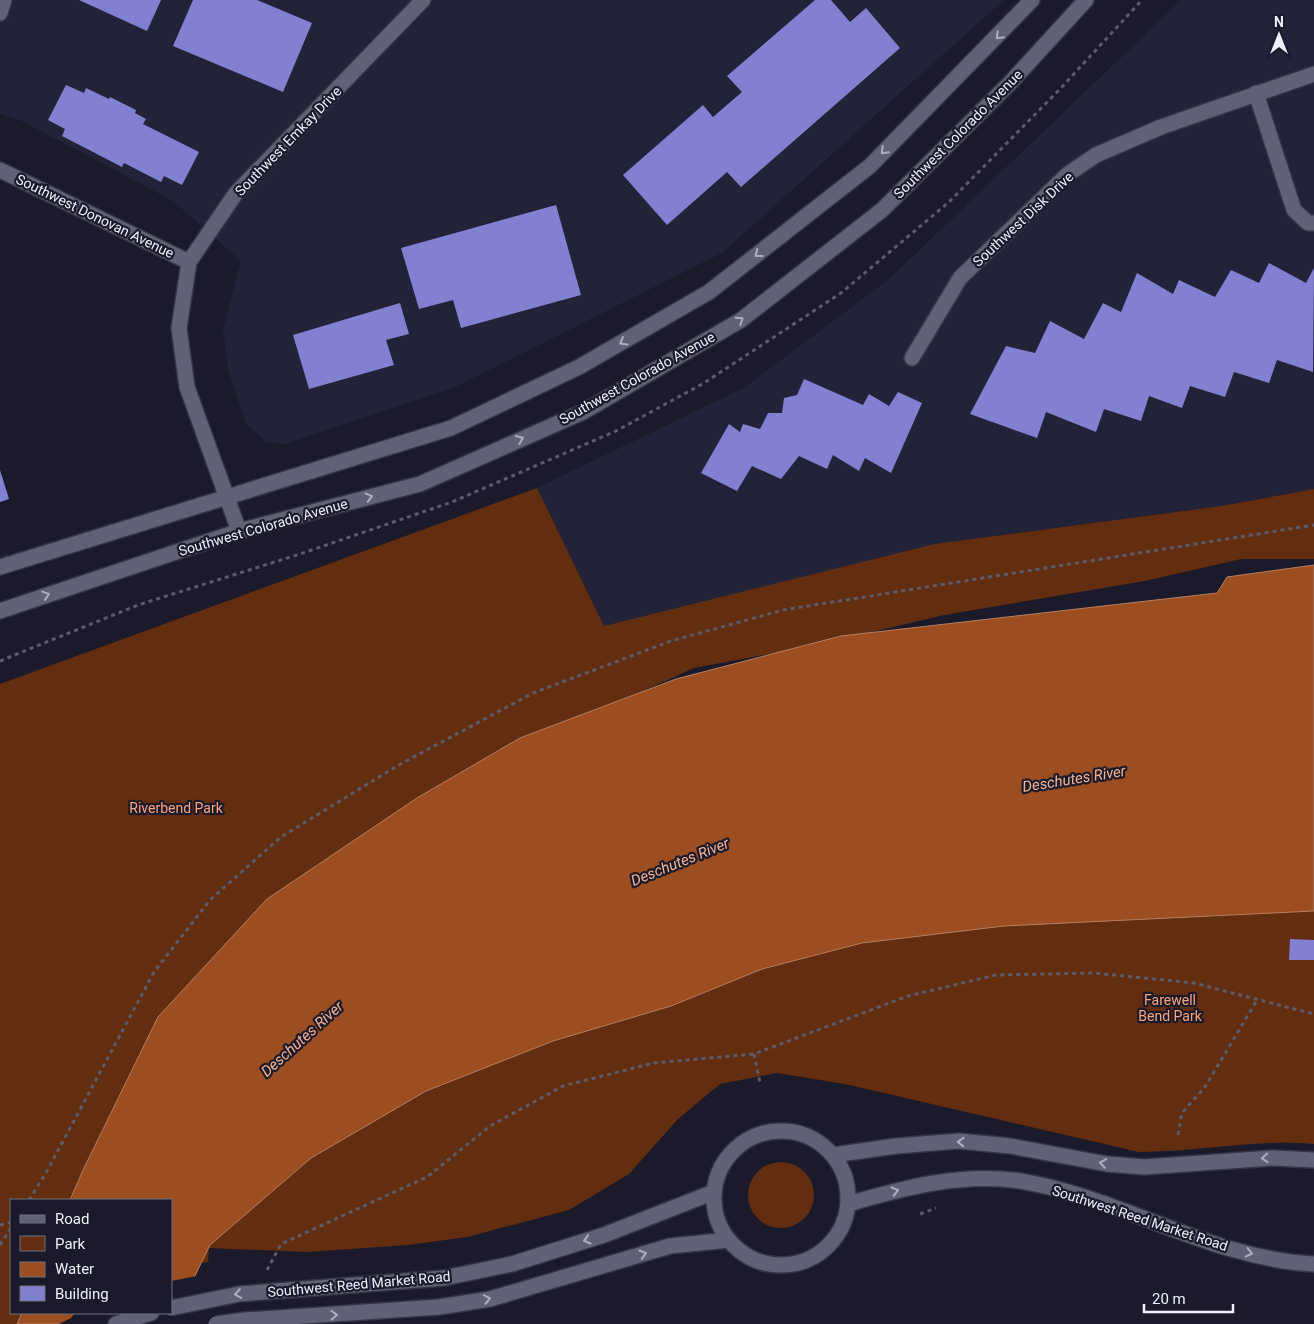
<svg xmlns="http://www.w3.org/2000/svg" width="1314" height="1324" font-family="Roboto,sans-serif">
<rect width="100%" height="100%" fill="#1b1a2b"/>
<g fill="#222238">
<path d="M0,0H1004L722,253L453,388L285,444L266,442L246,424L228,369L223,329L241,261L173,201L22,121L0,114Z"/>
<path d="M1181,0H1314V489L1221,506L934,544L604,626L537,488L745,387L888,280Z"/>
</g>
<g fill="#622e0f">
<path d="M537,488L604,626L934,544L1221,506L1314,489V559H1241L1145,581L944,615L813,646L694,668L585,717L103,1200H11V1313H44L34,1324H0V684Z"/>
<path d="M1314,851V1144C1256,1139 1198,1152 1139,1152L845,1084L777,1073L720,1084L678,1119L629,1174L569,1210L467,1237L408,1245L307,1252L209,1248L208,1262L196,1264L218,1188L677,968Z"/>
<circle cx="781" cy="1195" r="33"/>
</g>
<path fill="#9d4e21" stroke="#b67f63" d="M1314,565V911L1004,926L862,943L762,969L671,1006L553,1041L426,1091L311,1158L210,1245L187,1292L186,1324H17L22,1313H171V1200H70L84,1168L158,1017L267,899L417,798L520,738L676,679L841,636L1217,593L1227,577Z"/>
<path fill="#1b1a2b" d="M197,1276L189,1292L188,1324H59L71,1318L75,1313H171V1281Z"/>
<g fill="#8480d1">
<path d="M79,0H161L147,31Z"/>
<path d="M193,0H257L312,23L283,92L173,46Z"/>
<path d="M815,0H831L850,22L866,8L900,48L741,187L727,172L667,225L623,175L703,105L713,117L742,92L727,76Z"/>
<path d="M66,85L84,93L86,88L109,99L110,97L136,110L135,113L146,119L143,124L199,152L182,185L164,176L161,182L124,163L122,167L62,136L65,129L48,120Z"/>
<path d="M556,205L581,295L461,328L453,300L419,309L401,248Z"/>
<path d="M1269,263L1306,283L1314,268L1313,372L1277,360L1269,383L1234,372L1225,397L1190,386L1182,408L1149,396L1141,421L1104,409L1096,432L1046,412L1037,438L970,414L1006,346L1035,353L1050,321L1084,339L1103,303L1121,312L1137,273L1173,294L1179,280L1215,297L1231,270L1259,283Z"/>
<path d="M400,303L409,334L386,340L394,365L309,389L293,335Z"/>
<path d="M804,379L863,405L869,394L889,406L898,392L922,403L891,473L865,458L859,471L833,455L827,469L799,456L781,479L752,466L737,491L701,473L729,424L740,432L743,424L760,429L768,413H782L784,398L797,395Z"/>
<path d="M0,470L9,499L0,502Z"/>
<path d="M1290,939L1314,940V960H1289Z"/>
</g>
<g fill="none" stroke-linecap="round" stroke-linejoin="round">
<defs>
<g id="lane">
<path d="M1256,93L1294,210L1308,223H1314"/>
<path d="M912,358L960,278L1068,174L1096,155L1161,127L1314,74"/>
</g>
<g id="street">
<path d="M0,13L4,0"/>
<path d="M0,170L189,262"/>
<path d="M239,531L187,387L179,328L189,262L236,193L423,0"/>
</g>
<g id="secondary">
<path d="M0,567L451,428L579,367L709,292L870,166L1032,0"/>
<path d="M0,611L239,531L420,484L583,412L741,320L882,210L1009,84L1086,0"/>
<circle cx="781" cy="1198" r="67"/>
<path d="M833,1155L896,1146L959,1141L1010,1146L1107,1164L1144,1167L1273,1158L1314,1160"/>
<path d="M848,1204C903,1188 962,1172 1020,1181C1120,1197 1211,1259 1314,1264"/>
<path d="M444,1278L512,1264L604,1235L714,1192"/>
<path d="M439,1307L490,1299L670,1246L729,1240"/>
<path d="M116,1324L151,1313"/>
</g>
</defs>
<use href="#lane" stroke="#353442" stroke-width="18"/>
<use href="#street" stroke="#353442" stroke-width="18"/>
<use href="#secondary" stroke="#353442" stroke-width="18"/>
<g stroke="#5c5b6b" stroke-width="3" stroke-dasharray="4 4" stroke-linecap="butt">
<path d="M0,661L138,605L300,554L452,502L616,431L704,383L841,293L949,202L1060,89L1142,0"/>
<path d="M754,1054L760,1083"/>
<path d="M1178,1135L1182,1113L1205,1087L1257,1000"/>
<path d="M29,1200L47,1171L154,972L210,900L281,837L397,766L533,693L671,641L783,610L1314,525"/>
<path d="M920,1214L936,1208"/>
<path d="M0,1225L11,1222"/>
<path d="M0,1245L11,1228"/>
<path d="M267,1270L281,1244L427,1177L490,1126L563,1086L654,1063L754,1054L908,996L996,975L1094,973L1194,983L1314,1014"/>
</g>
<use href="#lane" stroke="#606175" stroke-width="15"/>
<use href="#street" stroke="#606175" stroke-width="15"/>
<use href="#secondary" stroke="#606175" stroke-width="15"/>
<defs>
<g id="secondary-bridge">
<path d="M171,1308L239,1294L444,1278"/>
<path d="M216,1324L245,1320L439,1307"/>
</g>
</defs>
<use href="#secondary-bridge" stroke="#353442" stroke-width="18" stroke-linecap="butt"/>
<use href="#secondary-bridge" stroke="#606175" stroke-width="15"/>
</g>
<defs><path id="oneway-chevron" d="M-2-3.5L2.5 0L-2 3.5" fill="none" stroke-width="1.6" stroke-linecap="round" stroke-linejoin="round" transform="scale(1.25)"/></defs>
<g stroke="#afb0bf">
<use href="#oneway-chevron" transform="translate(999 36) rotate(135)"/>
<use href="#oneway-chevron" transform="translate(884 151) rotate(135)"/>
<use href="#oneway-chevron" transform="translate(758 254) rotate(142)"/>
<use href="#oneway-chevron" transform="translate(740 320) rotate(-33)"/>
<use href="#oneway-chevron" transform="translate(623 342) rotate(150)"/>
<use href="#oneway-chevron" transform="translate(520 439) rotate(-24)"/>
<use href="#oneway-chevron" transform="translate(369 497) rotate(-15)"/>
<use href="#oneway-chevron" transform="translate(46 595) rotate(-18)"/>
<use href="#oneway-chevron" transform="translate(961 1142) rotate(-178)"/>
<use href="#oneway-chevron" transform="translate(1265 1158) rotate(177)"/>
<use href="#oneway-chevron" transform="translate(1103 1163) rotate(-171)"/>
<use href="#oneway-chevron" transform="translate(895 1191) rotate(-14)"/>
<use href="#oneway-chevron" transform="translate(587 1240) rotate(163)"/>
<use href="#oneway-chevron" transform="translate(1249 1253) rotate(13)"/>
<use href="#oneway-chevron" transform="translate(643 1254) rotate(-16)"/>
<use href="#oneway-chevron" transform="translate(238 1294) rotate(172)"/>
<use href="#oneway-chevron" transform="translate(487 1299) rotate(-11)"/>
<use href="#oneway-chevron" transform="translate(334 1315) rotate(-3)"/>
</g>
<g text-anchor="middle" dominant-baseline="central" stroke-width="4.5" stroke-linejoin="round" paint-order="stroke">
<g font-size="14" fill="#eff0fc" stroke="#1b1a2b">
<text transform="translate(958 134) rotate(-45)">Southwest Colorado Avenue</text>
<text transform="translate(288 141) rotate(-46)">Southwest Emkay Drive</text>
<text transform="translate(95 216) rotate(26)">Southwest Donovan Avenue</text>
<text transform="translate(1023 219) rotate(-43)">Southwest Disk Drive</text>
<text transform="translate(637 378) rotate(-29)">Southwest Colorado Avenue</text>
<text transform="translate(263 527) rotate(-16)">Southwest Colorado Avenue</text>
<text transform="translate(1140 1218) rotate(18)">Southwest Reed Market Road</text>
<text transform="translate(359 1284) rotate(-5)">Southwest Reed Market Road</text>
</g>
<g font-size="14" fill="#fea67a" stroke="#1b1a2b">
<text x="176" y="808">Riverbend Park</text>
<text x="1170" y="1000">Farewell<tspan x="1170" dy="16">Bend Park</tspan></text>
</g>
<g font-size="15" font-style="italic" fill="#f7b493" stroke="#1b1a2b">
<text transform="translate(1074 779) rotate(-9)">Deschutes River</text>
<text transform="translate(680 862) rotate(-22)">Deschutes River</text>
<text transform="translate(302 1039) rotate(-42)">Deschutes River</text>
</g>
</g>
<rect x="10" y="1199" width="162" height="115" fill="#1b1a2b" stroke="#70707f"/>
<rect x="20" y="1215" width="25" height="8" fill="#606175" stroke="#70707f"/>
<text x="55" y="1224" font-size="15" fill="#eff0fc">Road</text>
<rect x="20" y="1236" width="25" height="15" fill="#622e0f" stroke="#70707f"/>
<text x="55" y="1249" font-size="15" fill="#eff0fc">Park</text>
<rect x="20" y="1262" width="25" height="15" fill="#9d4e21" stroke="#70707f"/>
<text x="55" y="1274" font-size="15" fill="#eff0fc">Water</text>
<rect x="20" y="1286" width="25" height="15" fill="#8480d1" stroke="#70707f"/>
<text x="55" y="1299" font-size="15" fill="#eff0fc">Building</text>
<g transform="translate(1279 35)" stroke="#1b1a2b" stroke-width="4" paint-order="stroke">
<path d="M0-4L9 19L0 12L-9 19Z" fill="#eff0fc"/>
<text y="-8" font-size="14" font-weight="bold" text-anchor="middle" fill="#eff0fc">N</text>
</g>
<path d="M1144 1304v8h89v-8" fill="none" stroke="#eff0fc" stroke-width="2.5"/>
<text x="1152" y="1304" font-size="15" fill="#eff0fc" stroke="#1b1a2b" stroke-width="4" paint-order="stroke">20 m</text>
</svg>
